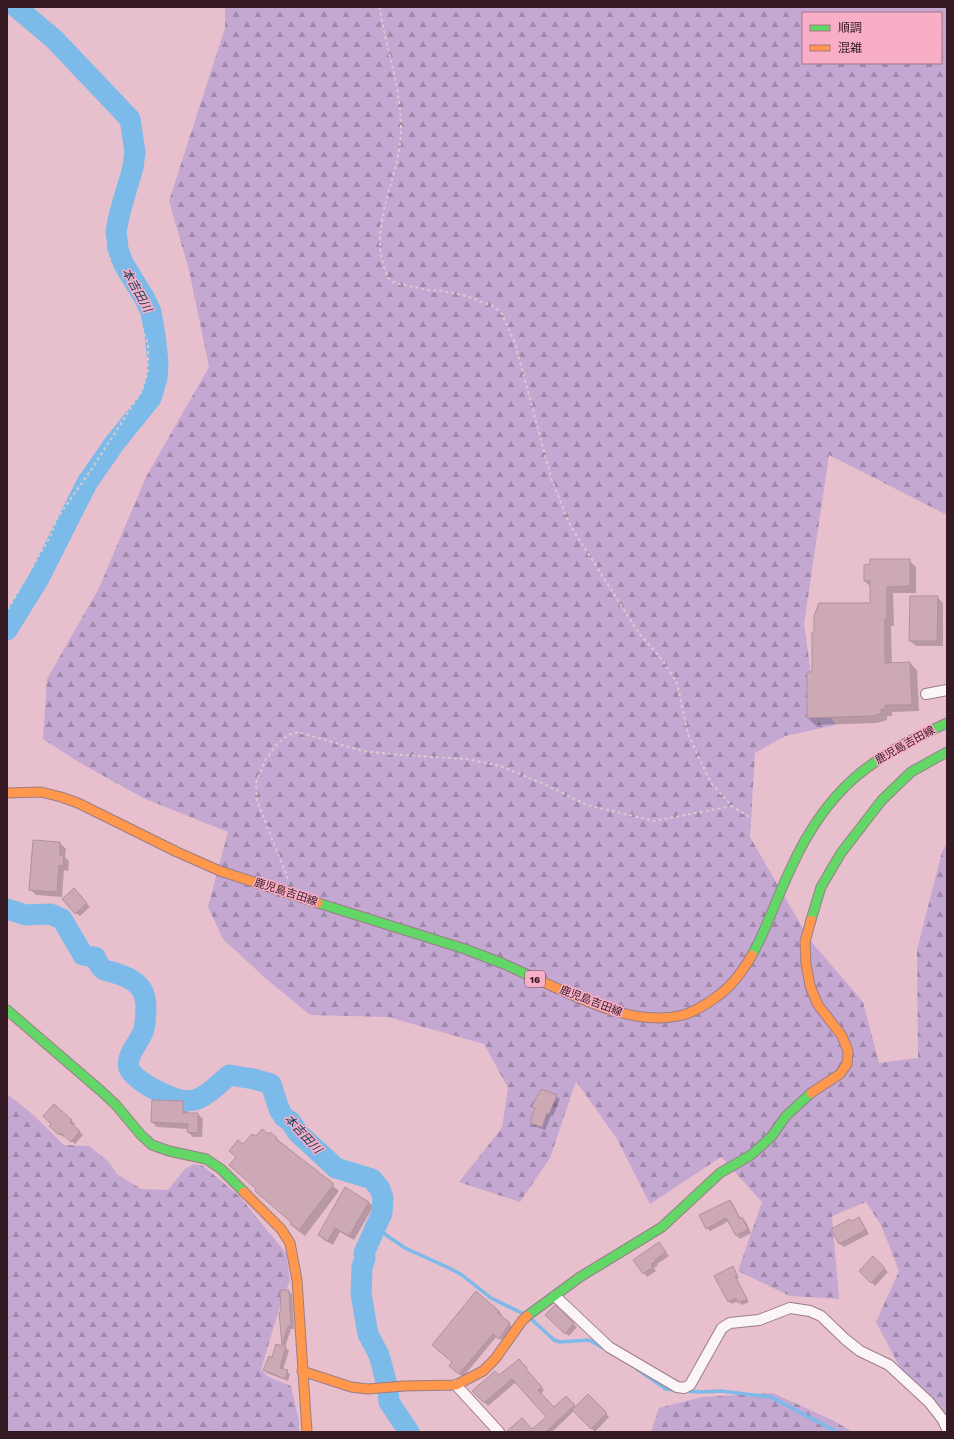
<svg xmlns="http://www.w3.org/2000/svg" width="954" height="1439" font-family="'Work Sans','Noto Sans JP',sans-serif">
<defs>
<pattern id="forest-firs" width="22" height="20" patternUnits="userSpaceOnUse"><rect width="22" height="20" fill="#c4a8d2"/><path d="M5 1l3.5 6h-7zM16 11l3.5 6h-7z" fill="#a088aa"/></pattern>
</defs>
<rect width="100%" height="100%" fill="#e7bfcd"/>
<g fill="url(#forest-firs)" fill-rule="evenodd">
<path d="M225,7H947V515L829,455L804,624L814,695L836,725L785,736L755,753L750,837L809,939L863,1002L879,1063L918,1058L917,950L942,852L947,842V1432L905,1377L876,1322L899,1271L881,1225L866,1202L832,1216L839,1299L790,1296L738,1271L762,1202L721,1157L650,1204L617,1139L576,1081L550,1158L520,1202L459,1182L502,1128L508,1088L484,1044L388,1017L310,1015L264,977L223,939L208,907L228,832L143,798L77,761L43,739L47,679L99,588L146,477L209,367L189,270L169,201L225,28ZM803,13H941V63H803Z"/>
<path d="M7,1094L30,1112L64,1145L89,1146L108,1161L117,1174L141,1189L168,1190L185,1169L194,1164L203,1166L239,1196L286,1253L290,1280L281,1303L261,1369L267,1376L291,1386L299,1421V1432H7Z"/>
<path d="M773,1393L832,1420L853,1432H651L659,1408L702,1397Z"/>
</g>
<g fill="#0003">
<path d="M909,560L916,567V593H893L894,626H891L892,664L910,663L917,670L919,711L892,712V716H887V720L877,723L815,725L808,718L813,672L871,604V587L865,581Z"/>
<path d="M937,597L943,603V646H916L910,641Z"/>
<path d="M34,841L60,843L66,849L65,857L69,861L68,871L64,870L62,897L36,895L30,889Z"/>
<path d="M77,893L90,907L80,916L76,913Z"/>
<path d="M556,1096L560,1099L553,1116H551L545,1130L534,1126L531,1122L536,1110L533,1107Z"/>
<path d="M183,1102L188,1108V1114H198L203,1119L202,1137H193L188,1132V1129L157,1127L152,1122Z"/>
<path d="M55,1105L75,1124L73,1126L83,1135L75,1144L65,1135L63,1137L50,1126L52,1124Z"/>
<path d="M270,1133L339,1191L305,1236L297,1230L291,1224L292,1222L257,1190L243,1146L256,1138L268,1135Z"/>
<path d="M730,1201L733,1204L741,1219H742L746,1222L751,1233L740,1239L737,1235L729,1221L710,1231L707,1228Z"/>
<path d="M369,1202L373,1207L354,1240L340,1232L333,1245L324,1240L319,1235Z"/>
<path d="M859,1219L862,1222L869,1234L844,1247L840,1244L833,1229Z"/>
<path d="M659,1243L669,1256L657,1264L658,1265L654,1268L656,1271L647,1277L644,1273Z"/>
<path d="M873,1258L888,1272L875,1286L860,1271Z"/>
<path d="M732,1267L739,1278L736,1279L749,1302L742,1305L738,1301L732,1304L729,1301Z"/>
<path d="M289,1291L292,1294L294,1329H291L285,1347L283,1344L280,1313H282Z"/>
<path d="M555,1307L577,1327L569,1336L546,1315Z"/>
<path d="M499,1311L502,1315L501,1316L513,1327L503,1341L497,1336L463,1377L453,1369Z"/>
<path d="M276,1345L286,1348L289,1351L283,1370L290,1374L288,1381L267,1373L264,1370L272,1358Z"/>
<path d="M522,1363L529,1372H528L544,1390L541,1394L554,1409L566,1397L576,1407L588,1395L609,1417L595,1432L574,1411L552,1432H537L547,1417L516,1382L488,1406L474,1391Z"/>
</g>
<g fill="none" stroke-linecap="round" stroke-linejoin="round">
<g stroke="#7bbae9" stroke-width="3.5">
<path d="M377,1227L386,1235L405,1248L449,1268L462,1275L491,1298L524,1314"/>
<path d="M529,1317L554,1340L560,1342L589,1340L605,1349"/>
<path d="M637,1369L666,1389L677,1390"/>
<path d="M685,1391L700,1392L721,1391L771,1397L837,1432"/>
</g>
<g stroke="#7bbae9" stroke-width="21">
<path d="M7,630L38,580L87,483L114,444L151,398L157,378L158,362L155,335L151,312L145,299L123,263L118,249L116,231L120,212L133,167L135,152L130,119L54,39L16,7"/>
<path d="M7,909L26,915L50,914L62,919L83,955L95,957C97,961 99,966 103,969C105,971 109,971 112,972C124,976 135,979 142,990C146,996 146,1005 146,1011C145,1019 146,1024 143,1032C139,1042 125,1057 129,1068C132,1076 145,1084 152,1088C192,1109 197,1104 229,1075L254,1079L271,1084L279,1109L284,1117L291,1122L298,1133L309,1143L336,1168L372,1179L380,1189L383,1198L382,1213L364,1253L365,1259L362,1267L361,1294L368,1334L379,1355L388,1389L389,1402L409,1432"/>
</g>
</g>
<g fill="#cda8b5" stroke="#b1919d">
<path d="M870,559H910V586L887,587V619H885V663L910,662L912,705H885V709H881V714L870,716L807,718V672H812V632H814V616L819,603H870V581H864V565L870,564Z"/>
<path d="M910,596H938L937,641H909Z"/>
<path d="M33,840L60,842V855H64L63,866L59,865L57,892L29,890Z"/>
<path d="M74,888L87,903L75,914L62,899Z"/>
<path d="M541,1089L557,1095L549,1114L547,1113L542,1127L530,1123L535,1108L532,1107L537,1095H539Z"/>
<path d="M152,1100L183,1101V1113H198V1133L187,1132L188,1124L151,1122Z"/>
<path d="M54,1104L72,1120L70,1122L80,1131L71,1142L61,1133L59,1135L49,1126L51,1124L43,1116Z"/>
<path d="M262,1129L268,1134L270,1132L277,1138L276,1139L334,1184L299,1230L290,1224L291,1222L256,1192L255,1191L256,1189L229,1165L236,1157L229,1151L238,1140L243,1144L252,1134L256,1136Z"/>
<path d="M345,1187L369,1202L349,1236L335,1228L328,1241L318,1235Z"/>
<path d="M730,1200L740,1219L742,1217L748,1229L736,1236L726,1218L706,1229L699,1215Z"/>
<path d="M859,1217L866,1230L839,1244L831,1229L850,1219L852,1221Z"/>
<path d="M659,1242L666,1252L655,1260L656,1262L651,1264L653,1267L643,1274L633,1260Z"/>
<path d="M873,1256L885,1268L871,1283L859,1271Z"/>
<path d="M733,1266L737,1275L735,1276L747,1299L738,1303L736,1298L728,1302L714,1276Z"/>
<path d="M280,1290H289L291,1326H288L282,1345L279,1312H281Z"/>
<path d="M476,1291L499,1311L498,1313L510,1323L499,1339L493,1334L459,1374L449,1366L452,1362L432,1345Z"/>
<path d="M555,1305L574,1323L565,1334L545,1315Z"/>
<path d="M276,1344L286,1347L280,1368L288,1370L285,1379L263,1370L269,1356L272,1357Z"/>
<path d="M519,1359L527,1368L526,1369L542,1387L538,1390L554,1407L566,1396L575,1405L546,1432H506L522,1418L532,1429L546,1417L512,1379L484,1403L472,1391L495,1371L499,1375Z"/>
<path d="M588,1394L607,1413L591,1429L572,1410Z"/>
</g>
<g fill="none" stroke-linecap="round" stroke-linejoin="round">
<defs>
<g id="street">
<path d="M926,694L947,690"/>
<path d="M555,1296L609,1347L677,1387L684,1388L690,1385L722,1328L730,1323L759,1320L790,1308L810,1311L821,1316L845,1339L860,1351L889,1365L929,1402L943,1420L947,1429"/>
<path d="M456,1385L499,1432"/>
</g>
<g id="fast">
<path d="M318,903L465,949L504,964L541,981"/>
<path d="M811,920L821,887L841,853L882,800L911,772L947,752"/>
<path d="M752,955C759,943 764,931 769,919C776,902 783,885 791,868C827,789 869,758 947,723"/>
<path d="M7,1010L101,1091L116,1105L141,1135L152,1145L169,1151L206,1159L221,1169L244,1192"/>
<path d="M527,1316L580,1277L662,1227L720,1173L751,1155L771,1137L786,1116L811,1093"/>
</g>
<g id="slow">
<path d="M7,793L41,792L61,797L78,803L177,852L220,871L318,903"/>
<path d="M541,981C582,1000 636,1027 683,1015C694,1012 705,1005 715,998C731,987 743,971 752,955"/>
<path d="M811,1093L840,1074L847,1064L848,1051L842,1036L818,1005L810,986L806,964L805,942L811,920"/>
<path d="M244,1192L281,1229L290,1243L297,1280L307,1432"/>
<path d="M302,1371L351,1387L368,1389L404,1386L456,1385L483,1371L495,1359L522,1321L527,1316"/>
</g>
</defs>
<use href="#street" stroke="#9b7d88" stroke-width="12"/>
<use href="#fast" stroke="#9b7d88" stroke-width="11"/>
<use href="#slow" stroke="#9b7d88" stroke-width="11"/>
<g stroke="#d8cbd0" stroke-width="2" stroke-dasharray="3 3" stroke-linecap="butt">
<path d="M380,7L381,17C388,52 401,92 401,128C401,168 379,205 380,245C380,256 384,267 388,278L395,283L428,290L441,291L463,295L493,306L502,314L515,343L552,481L570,525L638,632L663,661L677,683L688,734L711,783L732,806L768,829C785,808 809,786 834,775L837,777"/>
<path d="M7,28L13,34L46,58L87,95L115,126L121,145L120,172L104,222L106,248L113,268L141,323L148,345V371L142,391L91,470L58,517L51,535L7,611"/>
<path d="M288,879L257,801L256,783L266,759L277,744L288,735L298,732L363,751L402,755L467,759L500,766L544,784L587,805L654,821L732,806"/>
</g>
<use href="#street" stroke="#fbf5f8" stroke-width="10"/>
<use href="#fast" stroke="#63d668" stroke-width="9"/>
<use href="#slow" stroke="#ff974d" stroke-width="9"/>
</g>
<g text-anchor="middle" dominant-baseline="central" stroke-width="3" stroke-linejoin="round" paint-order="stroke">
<rect fill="#f8aec7" stroke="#704655" stroke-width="1" x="525" y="971" width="20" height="16" rx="3"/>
<g font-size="10" font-weight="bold" fill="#351a24">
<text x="535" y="979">16</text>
</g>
<g font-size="11" fill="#351a24" stroke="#f8aec7">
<text transform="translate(905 745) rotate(-29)">鹿児島吉田線</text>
<text transform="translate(286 892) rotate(18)">鹿児島吉田線</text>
<text transform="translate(591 1001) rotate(21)">鹿児島吉田線</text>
</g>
<g font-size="12" font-style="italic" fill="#15415a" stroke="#f8aec7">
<text transform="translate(137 290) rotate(61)">本吉田川</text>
<text transform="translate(303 1134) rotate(47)">本吉田川</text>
</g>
</g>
<rect width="954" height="1439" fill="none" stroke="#351a24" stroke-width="16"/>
<rect x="802" y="12" width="140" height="52" fill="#f8aec7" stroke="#aa7386"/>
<rect x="810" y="25" width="20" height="6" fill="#63d668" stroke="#aa7386"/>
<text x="838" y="32" font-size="12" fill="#351a24">順調</text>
<rect x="810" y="45" width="20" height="6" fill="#ff974d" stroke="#aa7386"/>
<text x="838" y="52" font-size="12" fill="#351a24">混雑</text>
</svg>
